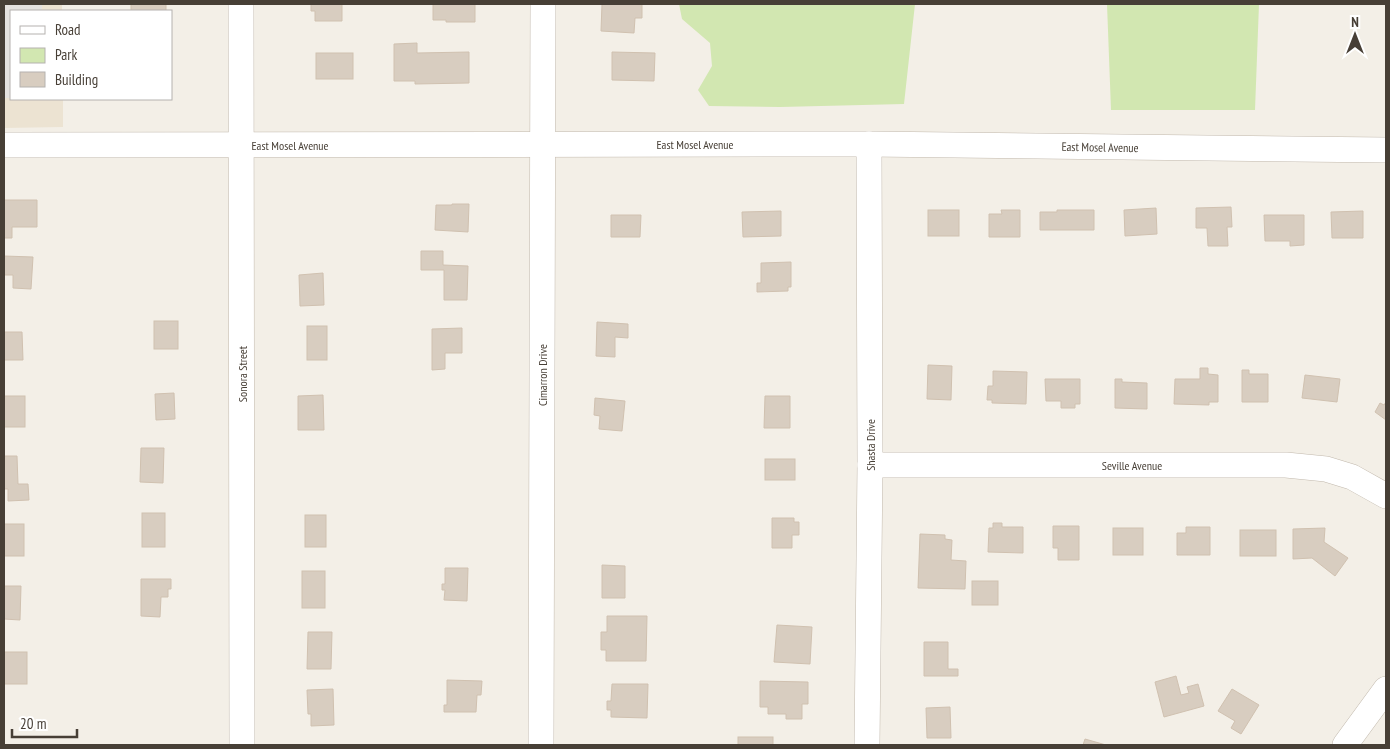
<svg xmlns="http://www.w3.org/2000/svg" width="1390" height="749" font-family="'PT Sans Narrow',sans-serif">
<rect width="100%" height="100%" fill="#f3efe7"/>
<path fill="#ece3d2" d="M4,4H62V11H11V99H63V127L4,128Z"/>
<g fill="#d2e7b1">
<path d="M679,4H915L904,104L780,107L709,106L698,90L712,66L710,43L682,19Z"/>
<path d="M1107,4H1259L1255,110H1111Z"/>
</g>
<path fill="#e5e2df" d="M4,4H42V11H11V98H4Z"/>
<g fill="#d8cdc0" stroke="#d0c1b0">
<rect x="131" y="4" width="35" height="7"/>
<path d="M311,4H342V21H315V11H311Z"/>
<path d="M433,4H475V22H446V20H433Z"/>
<path d="M602,4H642V18H635L634,33L601,31Z"/>
<path d="M417,43V53L469,52V83L415,84V81H394V44Z"/>
<path d="M612,52L655,53L654,81L612,80Z"/>
<rect x="316" y="53" width="37" height="26"/>
<path d="M4,200H37V227H12V238H4Z"/>
<path d="M452,204H469L468,232L435,230L436,205H452Z"/>
<path d="M1231,207L1232,227H1227L1228,246H1208L1207,228H1196V208Z"/>
<path d="M1156,208L1157,234L1125,236L1124,210Z"/>
<rect x="928" y="210" width="31" height="26"/>
<path d="M1001,210H1020V237H989V214H1002Z"/>
<path d="M1057,210H1094V230H1040V212H1057Z"/>
<path d="M781,211V236L743,237L742,212Z"/>
<path d="M1363,211V238H1332L1331,212Z"/>
<path d="M611,215H641L640,237H611Z"/>
<path d="M1264,215H1304V245L1290,246V241H1265Z"/>
<path d="M421,251H443V265L468,266L467,300H444V270H421Z"/>
<path d="M4,256L33,257L31,289L13,288V275H4Z"/>
<path d="M791,262V287H788V291L757,292V283H761V263Z"/>
<path d="M323,273L324,305L300,306L299,275Z"/>
<rect x="154" y="321" width="24" height="28"/>
<path d="M597,322L628,324V338L615,337V357L596,356Z"/>
<rect x="307" y="326" width="20" height="34"/>
<path d="M462,328V353H445V369L432,370V329Z"/>
<path d="M4,332H22L23,360H4Z"/>
<path d="M928,365L952,366L951,400L927,399Z"/>
<path d="M1200,368H1208V374L1218,375V402H1209V405L1174,404L1175,379H1200Z"/>
<path d="M1242,370H1249V374H1268V402H1242Z"/>
<path d="M993,371L1027,372L1026,404L992,403V400H987L988,386H993Z"/>
<path d="M1305,375L1340,379L1337,402L1302,398Z"/>
<path d="M1045,379H1080V404H1075V408H1061V401H1046Z"/>
<path d="M1115,379H1122V382L1147,383V409L1115,408Z"/>
<path d="M174,393L175,419L156,420L155,394Z"/>
<path d="M323,395L324,430H298V396Z"/>
<rect x="4" y="396" width="21" height="31"/>
<path d="M765,396H790V428H764Z"/>
<path d="M595,398L625,401L622,431L599,429L600,416L594,415Z"/>
<path d="M1386,402V420L1375,412L1380,403L1384,405Z"/>
<path d="M141,448H164L163,483L140,482Z"/>
<path d="M4,456H17L18,484H28L29,500L8,501V489H4Z"/>
<rect x="765" y="459" width="30" height="21"/>
<rect x="142" y="513" width="23" height="34"/>
<rect x="305" y="515" width="21" height="32"/>
<path d="M772,518H794V522H799V535H792V548H772Z"/>
<path d="M993,523H1002V527H1023V553L988,552L989,528H993Z"/>
<rect x="4" y="524" width="20" height="32"/>
<path d="M1053,526H1079V560H1058V548H1053Z"/>
<path d="M1186,527H1210V555H1177V533H1186Z"/>
<rect x="1113" y="528" width="30" height="27"/>
<path d="M1325,528L1324,542L1348,558L1335,576L1312,558L1293,559V529Z"/>
<rect x="1240" y="530" width="36" height="26"/>
<path d="M920,534L945,535V539L952,540L951,560L966,561L965,589L918,588Z"/>
<path d="M602,565L625,566V598H602Z"/>
<path d="M445,568H468L467,601L444,600L445,590H442V584H445Z"/>
<rect x="302" y="571" width="23" height="37"/>
<path d="M141,579H171V589H168V597H161L160,617L141,616Z"/>
<rect x="972" y="581" width="26" height="24"/>
<path d="M4,586H21L20,620L4,619Z"/>
<path d="M607,616H647L646,661H606V650H601V632H607Z"/>
<path d="M777,625L812,627L810,664L774,662Z"/>
<path d="M308,632H332L331,669H307Z"/>
<path d="M924,642H948V669H958V676H924Z"/>
<rect x="4" y="652" width="23" height="32"/>
<path d="M1176,676L1181,695L1189,693L1187,687L1198,684L1204,706L1164,717L1155,682Z"/>
<path d="M447,680L482,681L481,695H477L476,712H444V705H447Z"/>
<path d="M760,681L808,682V704H802V719H786V714H768V707H760Z"/>
<path d="M612,684H648L647,718L611,717V710H607V701H611Z"/>
<path d="M333,689L334,725L311,726V714H308L307,690Z"/>
<path d="M1232,689L1259,705L1241,734L1231,728L1235,721L1218,711Z"/>
<path d="M950,707L951,738H927L926,708Z"/>
<rect x="738" y="737" width="35" height="8"/>
<path d="M1085,739L1106,745H1083Z"/>
</g>
<g fill="none" stroke-linecap="round" stroke-linejoin="round">
<defs>
<g id="minor">
<path d="M241,4L242,745"/>
<path d="M4,145L869,144L1386,150"/>
<path d="M870,465H1286L1326,469L1352,477L1386,496"/>
<path d="M541,745L543,4"/>
<path d="M867,745L870,465L869,144"/>
<path d="M1345,745L1386,689"/>
</g>
</defs>
<use href="#minor" stroke="#c2b9ad" stroke-width="26"/>
<use href="#minor" stroke="#fff" stroke-width="25"/>
</g>
<g text-anchor="middle" dominant-baseline="central" stroke-width="4" stroke-linejoin="round" paint-order="stroke">
<g font-size="12" fill="#473f36" stroke="#fff">
<text x="695" y="144">East Mosel Avenue</text>
<text x="290" y="145">East Mosel Avenue</text>
<text transform="translate(1100 147) rotate(1)">East Mosel Avenue</text>
<text transform="translate(242 374) rotate(-90)">Sonora Street</text>
<text transform="translate(542 375) rotate(-90)">Cimarron Drive</text>
<text transform="translate(870 445) rotate(-90)">Shasta Drive</text>
<text x="1132" y="465">Seville Avenue</text>
</g>
</g>
<rect width="1390" height="749" fill="none" stroke="#473f36" stroke-width="10"/>
<rect x="10" y="10" width="162" height="90" fill="#ffffff" stroke="#b5b2af"/>
<rect x="20" y="26" width="25" height="8" fill="#ffffff" stroke="#b5b2af"/>
<text x="55" y="35" font-size="15" fill="#473f36">Road</text>
<rect x="20" y="48" width="25" height="15" fill="#d2e7b1" stroke="#b5b2af"/>
<text x="55" y="60" font-size="15" fill="#473f36">Park</text>
<rect x="20" y="72" width="25" height="15" fill="#d8cdc0" stroke="#b5b2af"/>
<text x="55" y="85" font-size="15" fill="#473f36">Building</text>
<g transform="translate(1355 35)" stroke="#ffffff" stroke-width="4" paint-order="stroke">
<path d="M0-4L9 19L0 12L-9 19Z" fill="#473f36"/>
<text y="-8" font-size="14" font-weight="bold" text-anchor="middle" fill="#473f36">N</text>
</g>
<path d="M12 729v8h65v-8" fill="none" stroke="#473f36" stroke-width="2.5"/>
<text x="20" y="729" font-size="15" fill="#473f36" stroke="#ffffff" stroke-width="4" paint-order="stroke">20 m</text>
</svg>
